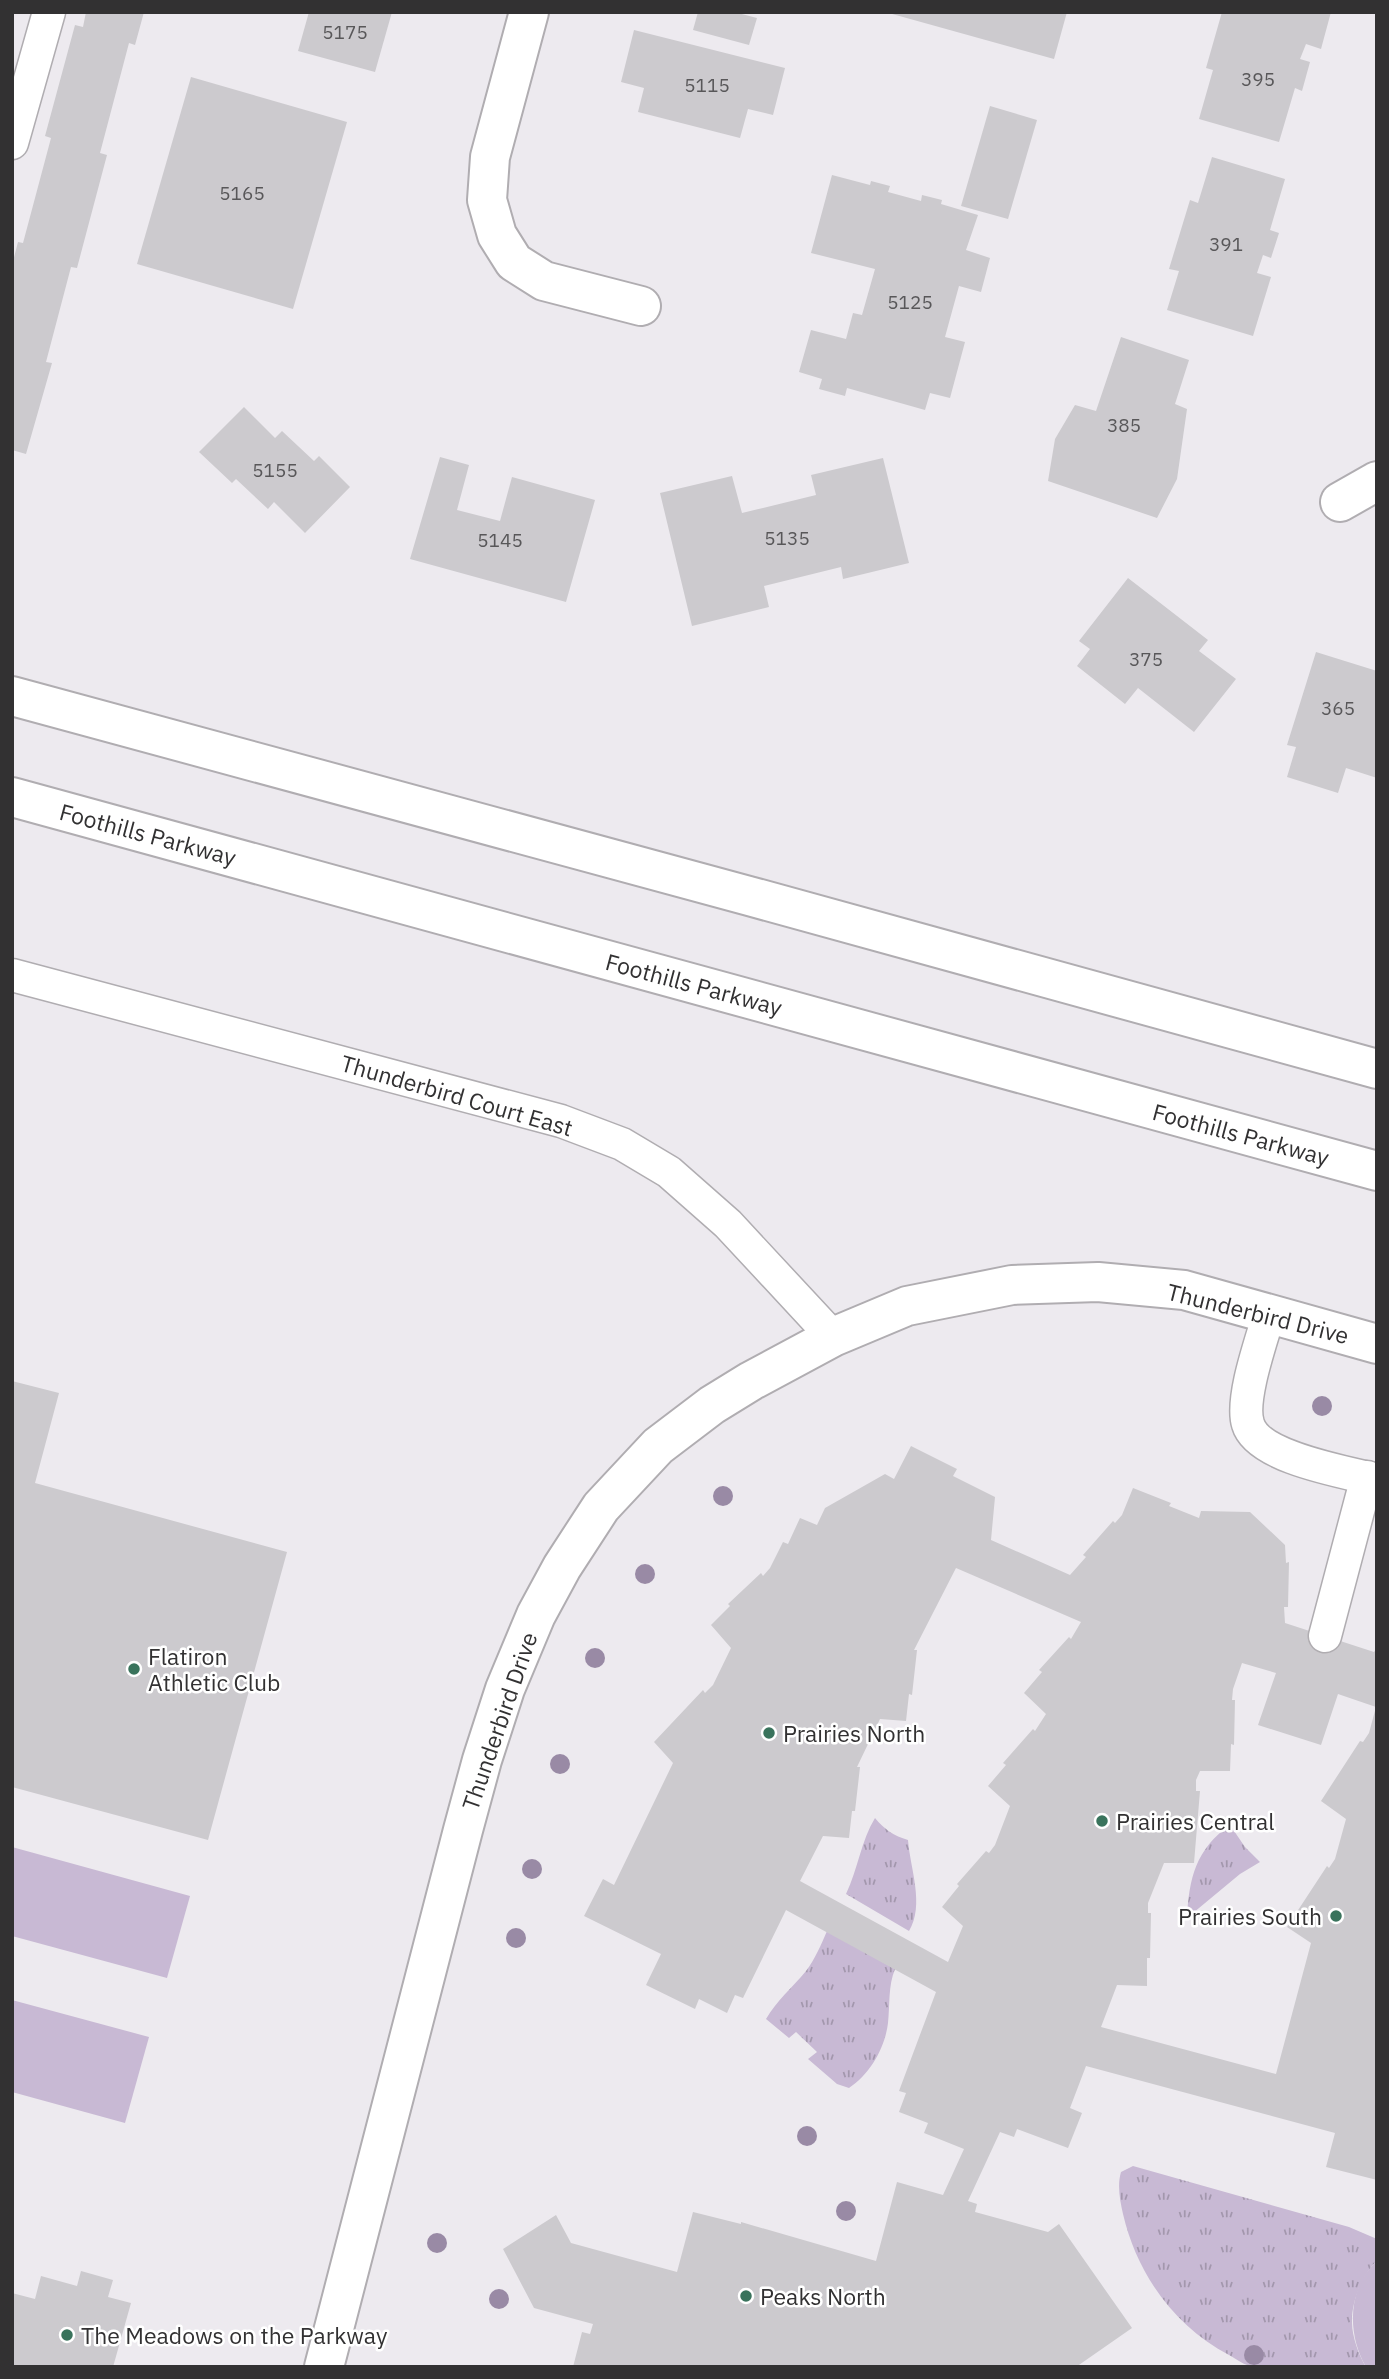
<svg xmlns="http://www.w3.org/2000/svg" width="1389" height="2379" font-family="'IBM Plex Sans',sans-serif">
<defs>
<pattern id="grass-tufts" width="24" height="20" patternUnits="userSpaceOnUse" patternTransform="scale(1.75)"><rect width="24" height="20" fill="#c8b9d4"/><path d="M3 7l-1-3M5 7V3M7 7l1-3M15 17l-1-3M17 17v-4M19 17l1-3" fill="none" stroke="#a397ad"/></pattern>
</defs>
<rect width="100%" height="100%" fill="#edeaef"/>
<g fill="url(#grass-tufts)">
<path d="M875,1818C884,1829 894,1836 908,1840C910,1868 925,1905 909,1931L846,1894C858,1869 861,1841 875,1818Z"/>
<path d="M1230,1825L1245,1847L1260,1862L1240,1874L1187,1918C1189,1878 1196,1849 1230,1825Z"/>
<path d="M827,1931L895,1969C888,1986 890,2005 888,2023C885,2048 870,2074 849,2088L837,2084L808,2059L817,2052L796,2032L789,2038L766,2019C777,2000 792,1988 806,1971C815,1959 821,1945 827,1931Z"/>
<path d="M1133,2166L1349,2227L1377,2239V2261C1362,2274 1351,2303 1352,2323C1352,2336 1359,2356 1366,2367C1341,2367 1316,2367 1291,2367C1279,2367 1265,2369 1253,2367C1244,2365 1236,2359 1229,2355C1174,2326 1137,2274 1123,2214C1120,2201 1117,2185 1121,2172Z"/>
</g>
<g fill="#c8b9d4">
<path d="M12,1847L190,1896L167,1978L12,1936Z"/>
<path d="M12,2000L149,2037L125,2123L12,2092Z"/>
<path d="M1377,2261V2365L1366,2367C1347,2335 1347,2287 1377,2261Z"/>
</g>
<g fill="#cccace" fill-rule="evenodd">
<path d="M86,12H144L135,45L129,43L100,153L107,155L77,268L71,267L46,362L52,363L26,454L12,450V265L18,242L23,243L51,138L45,136L75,25L83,27Z"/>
<path d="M309,12H392L375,72L298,51Z"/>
<path d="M698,12H734L757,18L749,45L693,30Z"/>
<path d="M885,12H1067L1054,59Z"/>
<path d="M1222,12H1331L1321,49L1306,44L1300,59L1310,62L1302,91L1295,88L1279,142L1199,119L1213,70L1206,68Z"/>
<path d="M634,30L785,68L773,115L748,109L740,138L638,112L644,88L621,82Z"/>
<path d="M191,77L347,122L293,309L137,264Z"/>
<path d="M990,106L1037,120L1008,219L961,206Z"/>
<path d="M1212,157L1285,179L1270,230L1279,233L1271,258L1263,255L1257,273L1271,277L1253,336L1167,310L1179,271L1169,269L1190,200L1198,203Z"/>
<path d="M832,175L870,185L871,181L890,186L888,192L921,201L922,195L942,200L941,204L978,215L966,250L990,258L981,292L959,286L945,337L965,342L950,398L930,393L925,410L847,388L845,396L819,389L822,379L799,372L811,330L846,339L853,313L862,315L875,269L811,253Z"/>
<path d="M1121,337L1189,360L1175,404L1187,409L1177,479L1157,518L1048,481L1055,439L1075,405L1096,411Z"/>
<path d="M244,407L275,438L282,431L314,461L319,456L350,487L305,533L274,502L268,509L236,479L232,483L199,452Z"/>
<path d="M440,457L469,465L457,510L500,521L512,477L595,500L566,602L410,559Z"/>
<path d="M883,458L909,563L843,579L841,567L764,586L769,607L692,626L660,493L732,476L742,513L816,495L811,475Z"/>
<path d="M1128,578L1208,640L1199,651L1236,679L1194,732L1138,688L1125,704L1077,666L1090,649L1079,641Z"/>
<path d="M1316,652L1377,671V778L1346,768L1338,793L1287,777L1296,747L1287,745Z"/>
<path d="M12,1381L59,1393L35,1483L287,1552L208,1840L12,1787Z"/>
<path d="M911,1446L957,1469L953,1476L995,1497L991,1540L1070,1575L1086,1557L1083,1555L1113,1521L1115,1523L1122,1515L1133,1488L1171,1503L1169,1506L1199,1518L1201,1511L1250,1512L1285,1545L1286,1563L1289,1562L1288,1607H1284L1285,1623L1374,1652L1377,1648V2180L1326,2167L1335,2133L1086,2066L1070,2108L1082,2113L1068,2148L1017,2129L1014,2137L1000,2132L968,2201L977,2204L975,2212L1048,2232L1059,2224L1132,2328L1076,2367H573L582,2332L590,2334L593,2324L534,2308L503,2249L556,2215L571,2243L677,2272L693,2212L741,2224V2222L876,2261L897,2182L943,2195L964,2149L924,2133L928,2123L899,2112L906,2093L899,2091L936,1992L786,1910L743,1998L735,1995L727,2013L699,1999L695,2009L646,1985L661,1954L584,1916L603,1879L614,1885L673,1763L654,1742L703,1690L705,1693L713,1685L731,1648L711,1625L730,1606L728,1604L761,1573L763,1576L770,1568L783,1542L788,1544L800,1518L817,1525L825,1508L885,1474L894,1479ZM956,1568L1081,1622L1071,1639L1069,1637L1039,1670L1042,1672L1024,1693L1046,1714L1035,1731L1033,1729L1003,1763L1006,1765L988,1786L1010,1806L995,1845L989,1853L986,1851L957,1884L959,1886L942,1907L963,1926L948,1962L800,1881L823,1836L849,1838L852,1811H855L860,1767H857L880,1719L906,1721L909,1694L912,1695L917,1650H914ZM1242,1663L1276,1673L1258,1725L1321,1745L1338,1694L1376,1707L1369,1733L1363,1742L1360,1741L1321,1801L1346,1819L1335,1859L1329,1868L1327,1866L1287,1927L1311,1943L1276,2074L1101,2027L1117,1985L1147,1986V1958H1150L1151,1913H1148V1903L1164,1863H1194L1200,1791H1196V1780L1200,1771H1230L1231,1744L1234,1745L1235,1700H1232L1233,1689Z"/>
<path d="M81,2271L113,2280L108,2297L131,2303L113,2367H12V2293L35,2299L41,2276L77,2286Z"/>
</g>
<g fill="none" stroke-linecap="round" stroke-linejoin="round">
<defs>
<g id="lane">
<path d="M12,143L49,12"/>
<path d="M12,975L561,1121L622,1144L669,1172L728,1224L833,1337"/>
<path d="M1269,1314C1262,1339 1240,1399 1248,1424C1258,1458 1346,1472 1377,1480"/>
<path d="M1325,1636L1367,1477"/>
</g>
<g id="street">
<path d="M529,12L490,157L487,200L497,235L514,262L544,281L641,306"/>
<path d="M1340,502L1377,481"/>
<path d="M324,2367L463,1830L482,1760L505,1689L536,1615L562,1567L601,1507L658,1446L712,1405L751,1381L833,1337L907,1306L1012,1285L1098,1282L1184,1290L1377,1344"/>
</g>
<g id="highway">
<path d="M12,696L749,896L1377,1069"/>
<path d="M12,797L1377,1171"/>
</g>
</defs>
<use href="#lane" stroke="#b0adb1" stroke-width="35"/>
<use href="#street" stroke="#b0adb1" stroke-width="42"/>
<use href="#highway" stroke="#b0adb1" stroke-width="42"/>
<use href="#lane" stroke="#fff" stroke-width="32"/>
<use href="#street" stroke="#fff" stroke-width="38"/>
<use href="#highway" stroke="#fff" stroke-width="38"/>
</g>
<g fill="#998aa5">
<circle cx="1322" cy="1406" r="10"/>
<circle cx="723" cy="1496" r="10"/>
<circle cx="645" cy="1574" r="10"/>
<circle cx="595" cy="1658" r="10"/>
<circle cx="560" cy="1764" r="10"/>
<circle cx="532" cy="1869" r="10"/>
<circle cx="516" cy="1938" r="10"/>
<circle cx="807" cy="2136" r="10"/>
<circle cx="846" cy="2211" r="10"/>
<circle cx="437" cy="2243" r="10"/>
<circle cx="499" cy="2299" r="10"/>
<circle cx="1254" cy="2355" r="10"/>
</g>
<g fill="#39735c" stroke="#fff" stroke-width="2.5">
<circle cx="134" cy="1669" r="7"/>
<circle cx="769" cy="1733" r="7"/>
<circle cx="1102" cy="1821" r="7"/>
<circle cx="1336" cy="1916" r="7"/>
<circle cx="746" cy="2296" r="7"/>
<circle cx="67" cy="2335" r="7"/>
</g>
<g text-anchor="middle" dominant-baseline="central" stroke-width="5" stroke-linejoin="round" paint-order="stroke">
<g font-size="19" fill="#585759">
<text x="345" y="32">5175</text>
<text x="1258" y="79">395</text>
<text x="707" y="85">5115</text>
<text x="242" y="193">5165</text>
<text x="1226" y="244">391</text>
<text x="910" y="302">5125</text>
<text x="1124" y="425">385</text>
<text x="275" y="470">5155</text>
<text x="787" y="538">5135</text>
<text x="500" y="540">5145</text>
<text x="1146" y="659">375</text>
<text x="1338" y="708">365</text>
</g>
<g font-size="23" fill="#323132" stroke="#fff">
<text transform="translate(148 834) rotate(15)">Foothills Parkway</text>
<text transform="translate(694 984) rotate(15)">Foothills Parkway</text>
<text transform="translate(457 1095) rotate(16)">Thunderbird Court East</text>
<text transform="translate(1241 1134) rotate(15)">Foothills Parkway</text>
<text transform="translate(1258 1313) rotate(14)">Thunderbird Drive</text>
<text transform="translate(499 1721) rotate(-71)">Thunderbird Drive</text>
</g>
<g font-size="23" fill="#323132" stroke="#fff" text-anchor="start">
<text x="148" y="1656">Flatiron<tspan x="148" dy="26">Athletic Club</tspan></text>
<text x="783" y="1733">Prairies North</text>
<text x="1116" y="1821">Prairies Central</text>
<text x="1322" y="1916" text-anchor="end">Prairies South</text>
<text x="760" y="2296">Peaks North</text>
<text x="81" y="2335">The Meadows on the Parkway</text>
</g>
</g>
<rect width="1389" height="2379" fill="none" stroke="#323132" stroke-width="28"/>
</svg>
